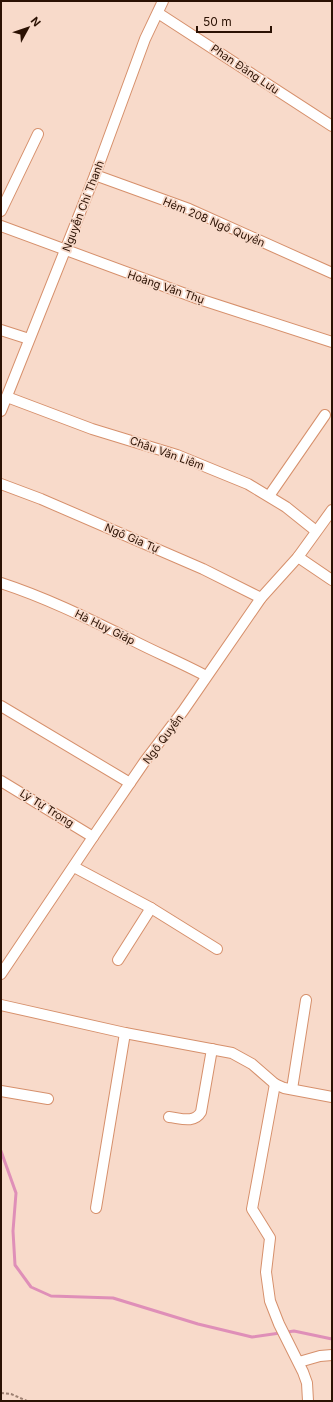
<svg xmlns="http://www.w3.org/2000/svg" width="333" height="1402" font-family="Inter,sans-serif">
<rect width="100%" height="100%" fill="#f8daca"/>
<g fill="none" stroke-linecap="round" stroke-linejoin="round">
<path stroke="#df8fb8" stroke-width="3" d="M1,1151L16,1193L13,1231L15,1265L31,1287L51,1296L113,1298L198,1324L252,1337L294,1331L332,1339"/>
<defs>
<g id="minor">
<path d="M158,13L332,126"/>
<path d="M95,175L189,209L332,273"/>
<path d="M1,211L38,134"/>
<path d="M1,226L199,299L332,342"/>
<path d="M1,330L29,339"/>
<path d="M7,397L92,429L177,455L248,484L286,507L316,531"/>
<path d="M1,411L95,175L145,39L163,1"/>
<path d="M1,484L41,499L203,569L261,598"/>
<path d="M269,496L325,415"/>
<path d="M298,557L332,580"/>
<path d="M1,583C47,598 89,619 132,640C157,653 182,663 206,676"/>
<path d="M1,706L130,783"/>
<path d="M1,781L93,837"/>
<path d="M74,867L151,908L217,949"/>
<path d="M118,960L151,908"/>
<path d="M1,974L93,837L145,761L183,711L261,598L298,557L332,510"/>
<path d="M1,1005L125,1033L232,1053L252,1064L275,1084L284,1088L332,1097"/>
<path d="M275,1084L252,1209L270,1238L266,1272L270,1301L279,1324L303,1372L307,1383L308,1401"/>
<path d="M292,1089L306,1000"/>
<path d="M1,1091L48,1099"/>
<path d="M169,1117C180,1118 194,1124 201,1112L212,1049"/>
<path d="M96,1208L125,1033"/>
<path d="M299,1362L320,1356L332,1355"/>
</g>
</defs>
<use href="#minor" stroke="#d6906c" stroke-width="12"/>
<path stroke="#9e8172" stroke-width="2" stroke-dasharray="3 2" stroke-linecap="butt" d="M1,1393L11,1394L27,1401"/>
<use href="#minor" stroke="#fff" stroke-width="10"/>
</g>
<g text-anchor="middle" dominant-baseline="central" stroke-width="3.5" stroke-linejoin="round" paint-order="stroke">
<g font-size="11" fill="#2b1103" stroke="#f8daca">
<text transform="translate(245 69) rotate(34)">Phan Đăng Lưu</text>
<text transform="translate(83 206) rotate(-69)">Nguyễn Chí Thanh</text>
<text transform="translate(214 222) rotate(23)">Hẻm 208 Ngô Quyền</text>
<text transform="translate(166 287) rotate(19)">Hoàng Văn Thụ</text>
<text transform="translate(167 453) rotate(20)">Châu Văn Liêm</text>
<text transform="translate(132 538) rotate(23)">Ngô Gia Tự</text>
<text transform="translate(105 627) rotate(26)">Hà Huy Giáp</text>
<text transform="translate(163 739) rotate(-53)">Ngô Quyền</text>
<text transform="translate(47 808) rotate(32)">Lý Tự Trọng</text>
</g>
</g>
<rect width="333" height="1402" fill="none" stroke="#2b1103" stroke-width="4"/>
<g transform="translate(28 28) rotate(50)" stroke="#f8daca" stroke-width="3" paint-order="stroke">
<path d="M0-3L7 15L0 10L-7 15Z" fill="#2b1103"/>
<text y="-6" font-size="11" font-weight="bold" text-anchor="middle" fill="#2b1103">N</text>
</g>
<path d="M197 26v6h74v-6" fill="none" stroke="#2b1103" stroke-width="2"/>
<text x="203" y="26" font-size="12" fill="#2b1103" stroke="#f8daca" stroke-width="3" paint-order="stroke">50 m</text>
</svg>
